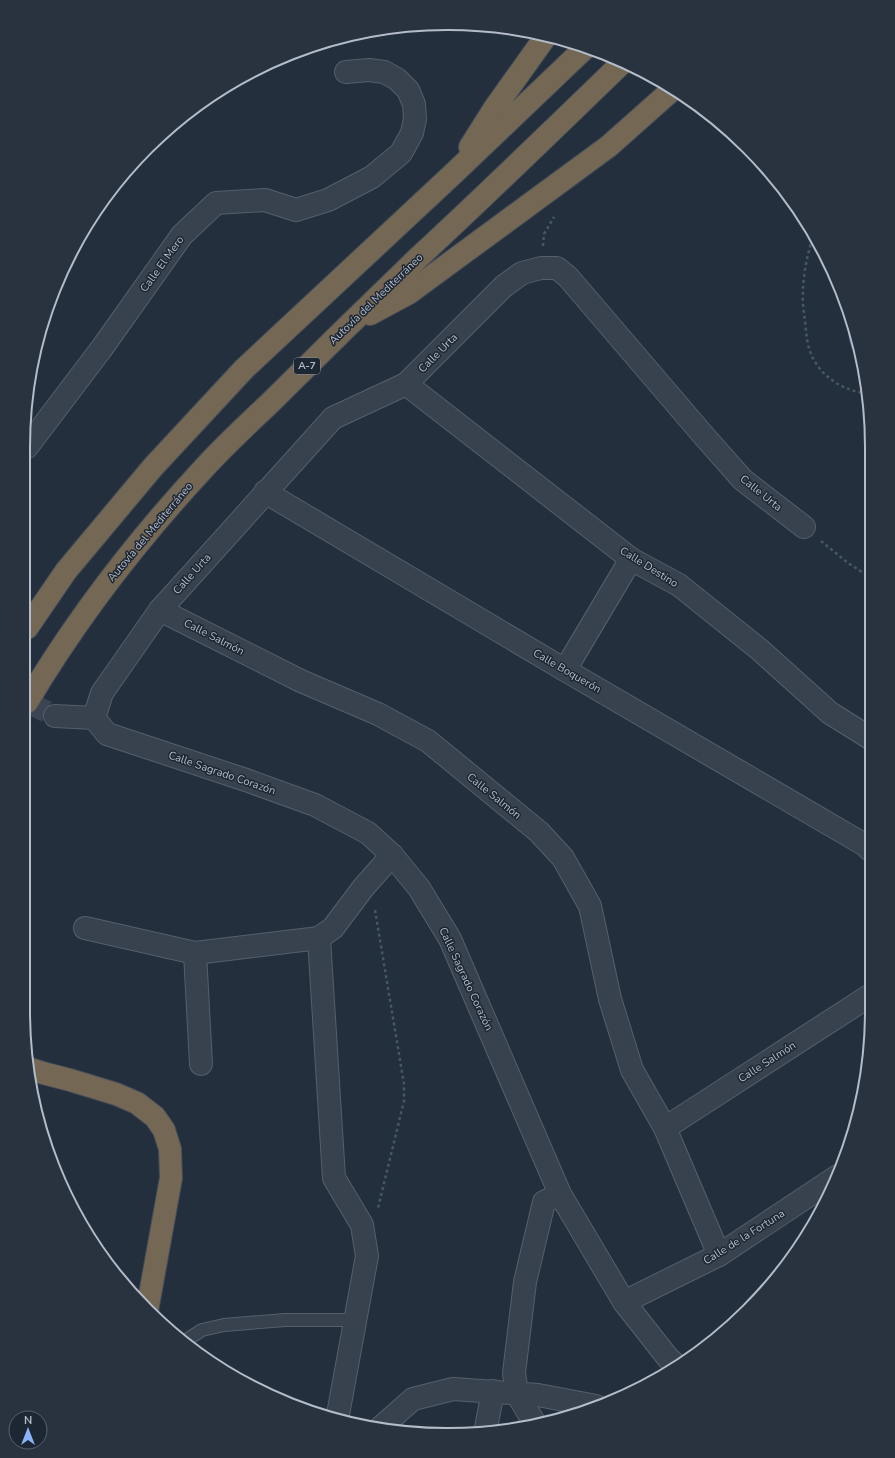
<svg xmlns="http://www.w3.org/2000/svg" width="895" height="1458" font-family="'Nunito Sans',sans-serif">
<defs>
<pattern id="water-ripples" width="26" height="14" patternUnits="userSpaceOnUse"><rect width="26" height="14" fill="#394c67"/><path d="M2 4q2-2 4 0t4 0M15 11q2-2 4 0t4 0" fill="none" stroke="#53647b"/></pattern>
</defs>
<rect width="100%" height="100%" fill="#242f3e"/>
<path fill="url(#water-ripples)" d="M849,311H850L859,359C847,347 846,327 849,311Z"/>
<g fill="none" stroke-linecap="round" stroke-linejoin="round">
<path stroke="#3a4453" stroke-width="22" stroke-dasharray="22 11" stroke-linecap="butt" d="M27,702L55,716"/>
<defs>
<path id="lane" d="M185,1341L202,1330L224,1325L285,1320H355"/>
<g id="street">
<path d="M406,384L631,559L679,585L760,650L830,713L870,738"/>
<path d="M27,447L102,348L182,235L216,203L265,200L296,210L328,200L372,177L401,153L412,133L415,119L414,104L408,90L397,79L384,72L369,70L346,72"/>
<path d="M265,492L565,670L865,845L869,849"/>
<path d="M160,610L301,681L378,714L428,741L539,832L563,858L590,906L610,999L632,1070L665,1128L719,1255"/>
<path d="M565,670L631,559"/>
<path d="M55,716L94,718L107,734L246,780L315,805L368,833L392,855L419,888L450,939L560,1194L624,1302L668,1358L677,1366"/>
<path d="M94,718L102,693L160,610L333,418L406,384L504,286L522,273L541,268H557L568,277L704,436L743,480L804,527"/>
<path d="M85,928L195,953L319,938L333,928L363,888L392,855"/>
<path d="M319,938L334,1178L362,1225L367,1256L337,1420"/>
<path d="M195,953L201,1064"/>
<path d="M665,1128L869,996"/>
<path d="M624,1302L719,1255L838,1176"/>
<path d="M535,1424L517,1394L514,1373L525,1282L544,1202L560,1194"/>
<path d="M380,1428L413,1399L453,1389L538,1395L596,1406"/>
<path d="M485,1433L493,1391"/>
</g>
<g id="highway">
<path d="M470,147L494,109L546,36"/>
<path d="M370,314L409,293L609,146L672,90"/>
<path d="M27,628L66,571L153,467L244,369L454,173L585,48"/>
<path d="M27,702C77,618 138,539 205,467C226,444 249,423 271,402C320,353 369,305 419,257C488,193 555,128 623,62"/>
<path d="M27,1068L43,1073L70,1080L116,1094L137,1103L155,1117L164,1130L170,1149L171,1178L147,1311"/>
</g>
</defs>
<use href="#lane" stroke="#565f6c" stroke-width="14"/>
<use href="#street" stroke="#565f6c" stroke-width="24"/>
<use href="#highway" stroke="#434c59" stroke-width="24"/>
<g stroke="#44595c" stroke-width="2.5" stroke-dasharray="3 3" stroke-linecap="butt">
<path d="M814,233C808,252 803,273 803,293C802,302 804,312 805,321C806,332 807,344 811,354C820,376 843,391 866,393"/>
<path d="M543,246L544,234L554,217"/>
<path d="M821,541L848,563L870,577"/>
<path d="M375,910L404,1084V1101L378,1208"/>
</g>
<use href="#lane" stroke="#38414e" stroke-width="12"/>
<use href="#street" stroke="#38414e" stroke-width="22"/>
<use href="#highway" stroke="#746855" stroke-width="22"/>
</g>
<g text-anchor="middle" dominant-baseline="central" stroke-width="3" stroke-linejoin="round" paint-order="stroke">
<rect fill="#1d2633" stroke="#878f9c" stroke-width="1" x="294" y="358" width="26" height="16" rx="3"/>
<g font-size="10" font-weight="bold" fill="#b4bcc9">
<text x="307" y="366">A-7</text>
</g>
<g font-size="11" fill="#b4bcc9" stroke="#1d2633">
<text transform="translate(162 264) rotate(-54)">Calle El Mero</text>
<text transform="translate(376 299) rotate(-44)">Autovía del Mediterráneo</text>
<text transform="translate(438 353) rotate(-45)">Calle Urta</text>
<text transform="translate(761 493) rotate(39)">Calle Urta</text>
<text transform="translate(150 532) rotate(-50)">Autovía del Mediterráneo</text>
<text transform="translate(649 567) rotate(32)">Calle Destino</text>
<text transform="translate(192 574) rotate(-48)">Calle Urta</text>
<text transform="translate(214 637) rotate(27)">Calle Salmón</text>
<text transform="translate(567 671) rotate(30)">Calle Boquerón</text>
<text transform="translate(222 773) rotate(19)">Calle Sagrado Corazón</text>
<text transform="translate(494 796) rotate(39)">Calle Salmón</text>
<text transform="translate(466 979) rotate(65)">Calle Sagrado Corazón</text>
<text transform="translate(767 1062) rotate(-33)">Calle Salmón</text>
<text transform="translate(744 1237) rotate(-32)">Calle de la Fortuna</text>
</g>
</g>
<path d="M0 0H895V1458H0ZM447 30H448A417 417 0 0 1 865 447V1011A417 417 0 0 1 448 1428H447A417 417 0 0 1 30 1011V447A417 417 0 0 1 447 30Z" fill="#29323f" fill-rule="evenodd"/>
<path fill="none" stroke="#b4bcc9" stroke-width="2" d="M447 30H448A417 417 0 0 1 865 447V1011A417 417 0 0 1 448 1428H447A417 417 0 0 1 30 1011V447A417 417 0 0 1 447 30Z"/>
<g transform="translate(28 1430)"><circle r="19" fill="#1d2633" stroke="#59626f"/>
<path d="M0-3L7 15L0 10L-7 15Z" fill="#8ab4f8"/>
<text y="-6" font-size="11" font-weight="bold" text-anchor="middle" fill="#b4bcc9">N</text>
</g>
</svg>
